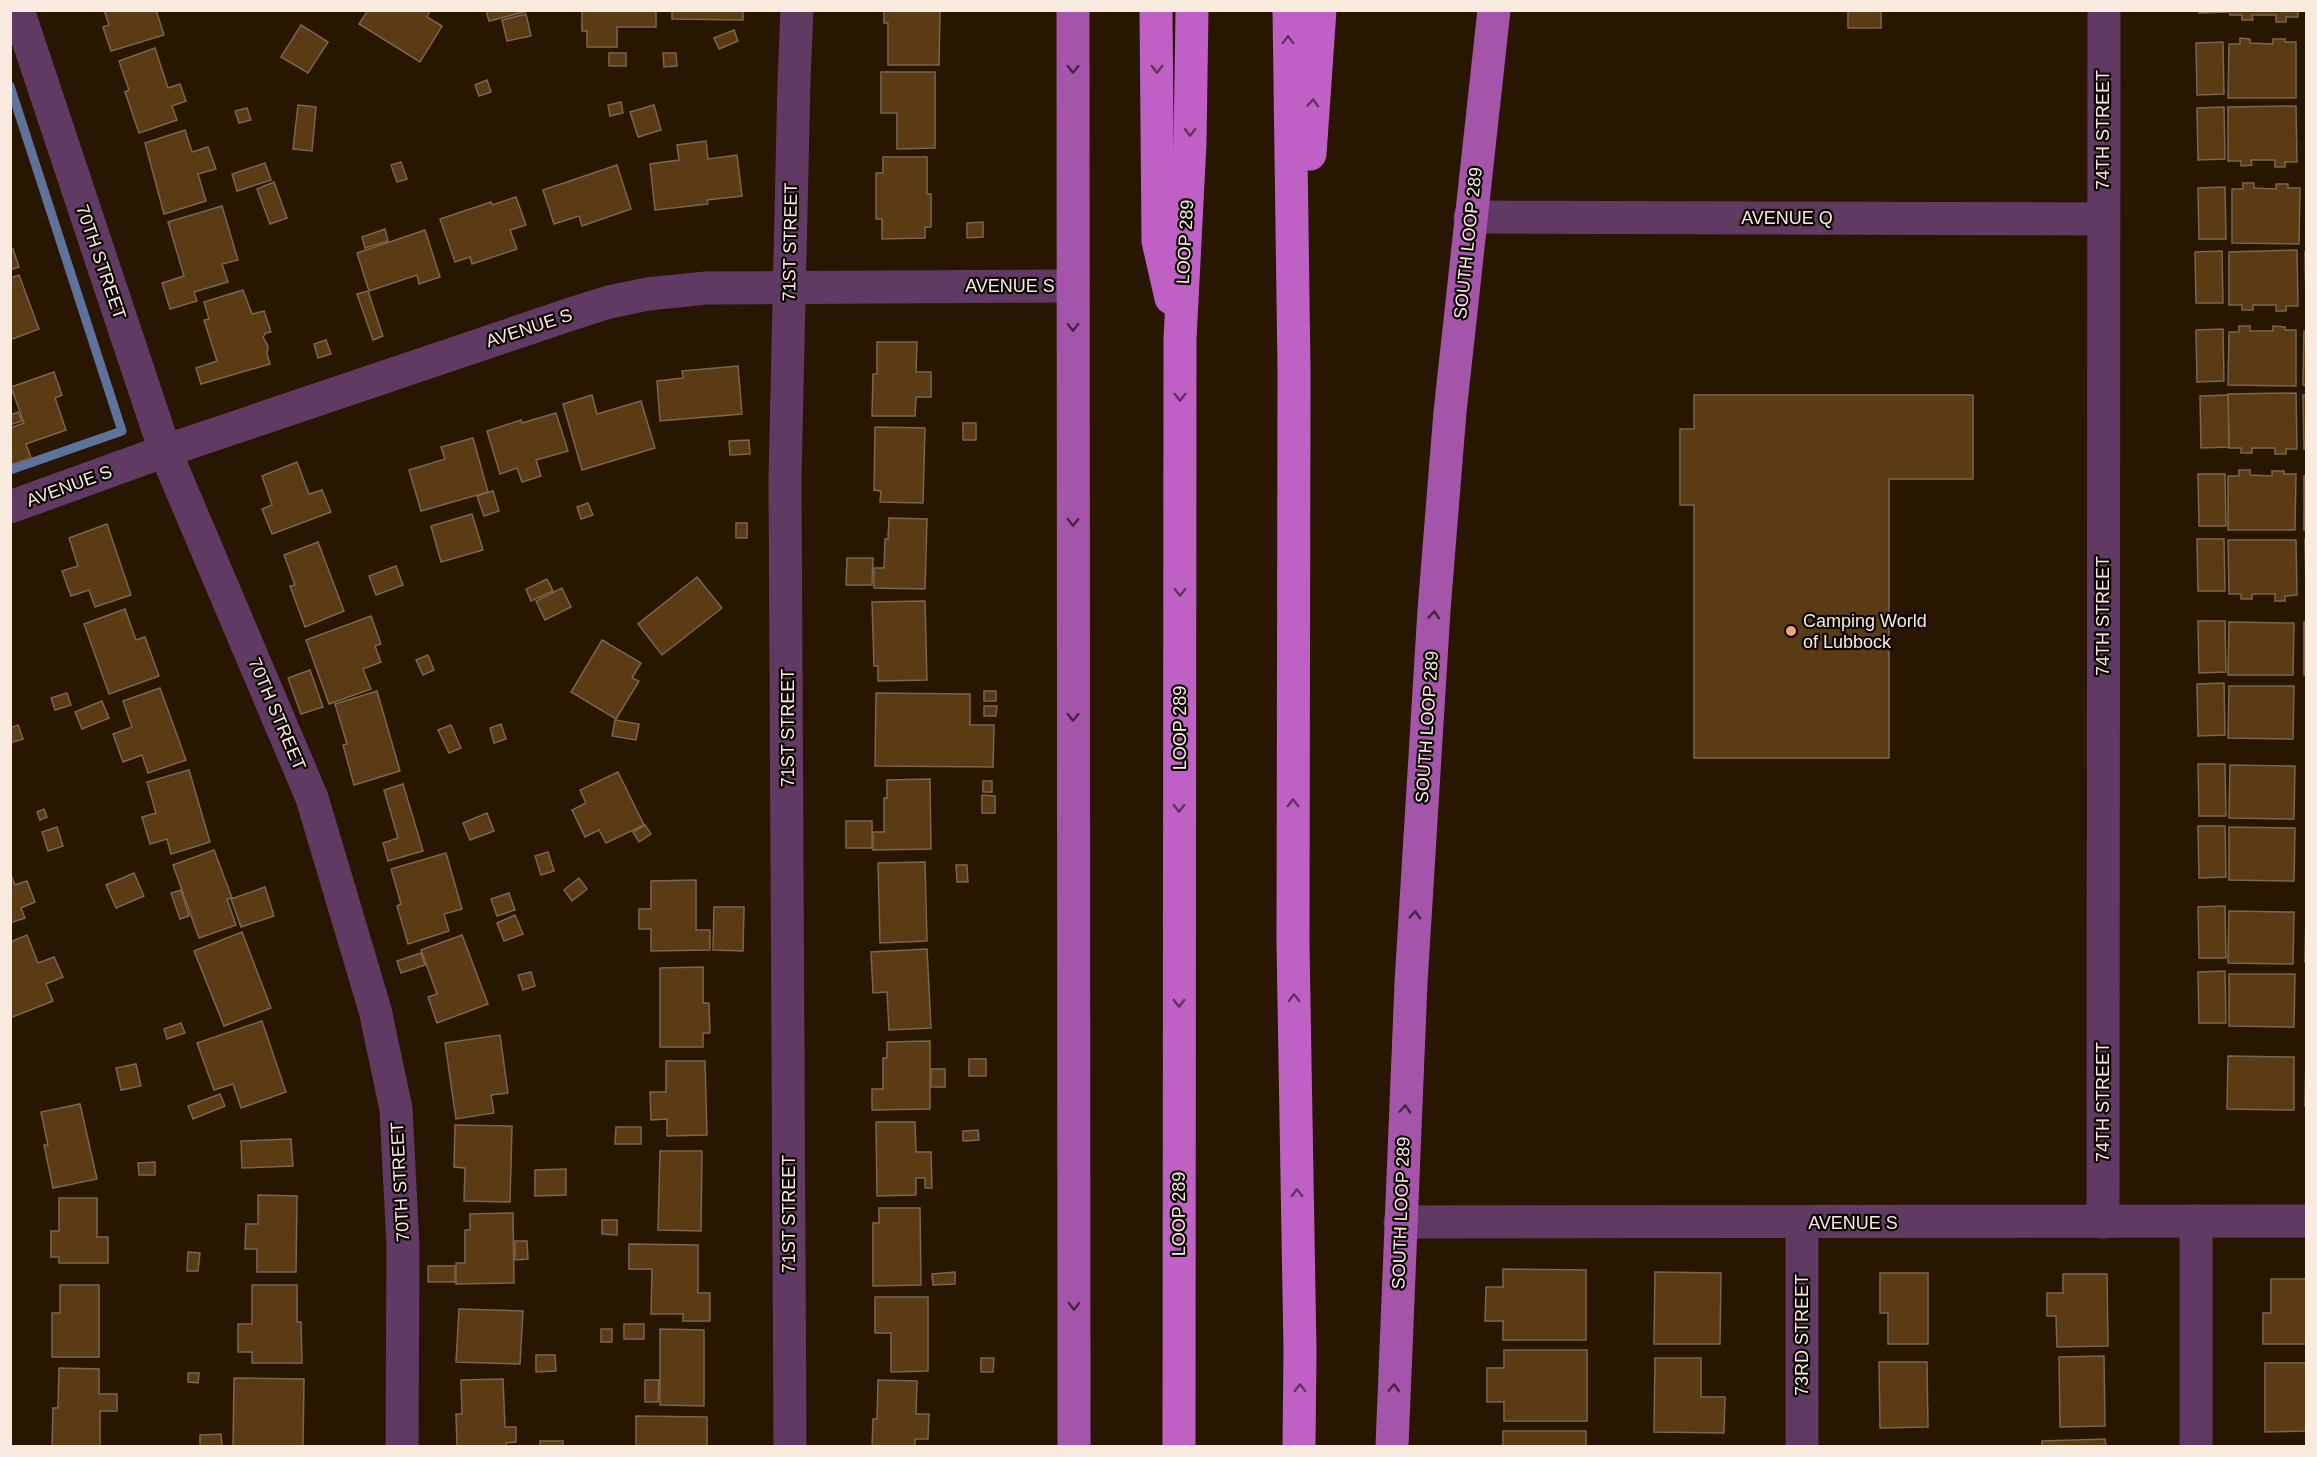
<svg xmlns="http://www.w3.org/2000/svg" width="2317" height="1457" font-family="Helvetica,sans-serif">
<rect width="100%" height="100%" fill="#291601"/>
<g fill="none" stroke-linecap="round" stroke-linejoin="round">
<path stroke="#5d739c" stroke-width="9" d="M10,86L122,431L10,470"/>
</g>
<g fill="#5a3b13" stroke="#7b654d" stroke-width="1.5">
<path d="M104,10H156L164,35L111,51L103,27L109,25Z"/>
<path d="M368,10H429L430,11L427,17L442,26L420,62L359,24Z"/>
<path d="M486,10H532L489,21Z"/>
<path d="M582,10H656V27H617V47H587V31H582Z"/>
<path d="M672,10H743V20L672,19Z"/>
<path d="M884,10H940L939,65H888V23H884Z"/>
<rect x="1848" y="10" width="33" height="18"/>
<path d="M2199,10H2227V12L2199,13Z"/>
<path d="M2229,10H2298V17H2286V22H2276V15H2252L2253,20H2242V15H2230Z"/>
<path d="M526,14L531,36L507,41L502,20Z"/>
<path d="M301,25L328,42L308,73L281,57Z"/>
<path d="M734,30L738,41L719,49L714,38Z"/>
<path d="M2240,38L2250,39V43L2273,44V39H2285V42H2296V98H2228L2229,44H2240Z"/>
<path d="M2223,42L2224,94L2197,95L2196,43Z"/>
<path d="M155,48L168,88L180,84L186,101L172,106L177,120L139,133L125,92L129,90L119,61Z"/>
<rect x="609" y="53" width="17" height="13"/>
<path d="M663,53H676L677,66L664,67Z"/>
<path d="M881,72H935V148L897,149V113H881Z"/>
<path d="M487,80L491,92L479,96L475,85Z"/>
<path d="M621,102L623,113L610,116L608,105Z"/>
<path d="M298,105L316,107L312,151L293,149Z"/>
<path d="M654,105L661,130L638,137L630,112Z"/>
<path d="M2296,106L2297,162H2285V167H2275V160H2251L2252,165L2241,166V161H2228V107Z"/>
<path d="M2224,107L2225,159L2198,160L2197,108Z"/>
<path d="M247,108L251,120L239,123L235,111Z"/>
<path d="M185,130L192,152L208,147L216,169L198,174L206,201L164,214L145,143Z"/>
<path d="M706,141L708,159L737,155L742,196L707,200L708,204L655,210L650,164L679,160L677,145Z"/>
<path d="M883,157H927V194H931V227H925V238L882,239V219H876V173H883Z"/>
<path d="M401,162L407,179L397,182L391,165Z"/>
<path d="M265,163L271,180L237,191L232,174Z"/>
<path d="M617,165L631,209L582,226L579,216L554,224L543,190Z"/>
<path d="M274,182L287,218L270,224L257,189Z"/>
<path d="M2243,183H2254V188L2276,189V184H2288V188H2300L2299,244L2232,243V189H2243Z"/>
<path d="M2225,187L2226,239H2199L2198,188Z"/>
<path d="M516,197L526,225L510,230L517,249L472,264L470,257L455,262L440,219L491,202L492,205Z"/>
<path d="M222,206L238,260L222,264L228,282L194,292L197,301L170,309L162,283L184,276L168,222Z"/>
<path d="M983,222V237L967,238V223Z"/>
<path d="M385,229L388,241L365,248L362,237Z"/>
<path d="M425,230L440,277L419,284L417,275L369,291L357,253Z"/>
<path d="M10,249H13L19,267L10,270Z"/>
<path d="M2297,250L2298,306H2286V311H2276V305H2253V310H2242V305H2229V252Z"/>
<path d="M2222,251L2223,303H2196L2195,252Z"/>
<path d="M2305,252H2306V306Z"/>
<path d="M19,275L39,329L10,340V278Z"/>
<path d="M243,290L252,314L264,311L271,332L266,333L263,337L268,346L267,354L270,364L201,384L196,368L217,361L204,320L209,319L204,302Z"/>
<path d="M368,291L383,336L373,340L357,294Z"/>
<path d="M2239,326H2250V331H2273V326L2285,327V330H2296V386L2228,385L2229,332H2239Z"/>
<path d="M2223,329L2224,381L2197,382L2196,330Z"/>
<path d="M2304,331H2306V385H2303Z"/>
<path d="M326,340L331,354L318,358L314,344Z"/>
<path d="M877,342H917L916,372H931V397H916L915,416H872L873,374H877Z"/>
<path d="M738,366L742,414L660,421L657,381L683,378L682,371Z"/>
<path d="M54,372L62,395L55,398L66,430L26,444L31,458L10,465V428L24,423L11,387Z"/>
<path d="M2296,393L2297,449H2286V454H2275V448H2252V453H2241V448H2229L2228,394Z"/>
<path d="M592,395L597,414L641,401L655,448L582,470L563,404Z"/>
<path d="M1694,395H1973V479H1889V758H1694V505H1680V429H1694Z"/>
<path d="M2228,395L2229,447L2201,448L2200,396Z"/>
<path d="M2303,395H2306V449H2304Z"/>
<path d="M18,412L22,421L10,425V415Z"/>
<path d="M556,413L568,451L536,460L541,476L522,482L517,468L500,474L487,431L521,420L522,423Z"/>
<rect x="963" y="423" width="13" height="17"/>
<path d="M875,427L925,428L923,503L880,502L881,491L874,490Z"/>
<path d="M473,438L488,492L421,511L409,470L445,459L441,447Z"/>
<path d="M749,440L750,454L730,455L729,441Z"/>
<path d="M297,462L309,494L322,490L331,512L272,534L262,509L272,505L262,476Z"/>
<path d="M2239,470H2250V475L2272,476V471H2284V474H2296L2295,530H2228V476H2239Z"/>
<path d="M2198,474H2225L2226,526H2199Z"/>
<rect x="2304" y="476" width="2" height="54"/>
<path d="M493,491L499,511L484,516L477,496Z"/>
<path d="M588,503L593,515L581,519L577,507Z"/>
<path d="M472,514L483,550L441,562L431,526Z"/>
<path d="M889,518L927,519L925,589L874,588V568H884L885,539H888Z"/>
<rect x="736" y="523" width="11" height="15"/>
<path d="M107,524L131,595L95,607L89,590L71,596L62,571L78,566L69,538Z"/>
<path d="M2197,539H2224L2225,591H2198Z"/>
<path d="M2305,539H2306V593Z"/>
<path d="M2228,540H2296L2297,595L2285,596V601H2275V594H2252V599H2241V594H2229Z"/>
<path d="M318,542L344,611L305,627L290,586L295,585L284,555Z"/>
<path d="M847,558H873L872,585H846Z"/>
<path d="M396,566L403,585L376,595L369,576Z"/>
<path d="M697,577L722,608L662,655L638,624Z"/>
<path d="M547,579L553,591L531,601L526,589Z"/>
<path d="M562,588L571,607L545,620L536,601Z"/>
<path d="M925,601L927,680L878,681V666H874L872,602Z"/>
<path d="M125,609L136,640L145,637L159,676L109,694L84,624Z"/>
<path d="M371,616L381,644L375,646L381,662L363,669L371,689L329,704L306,640Z"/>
<path d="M2198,621H2225L2226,672L2199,673Z"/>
<path d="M2229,622L2294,623L2293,675H2228Z"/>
<rect x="2304" y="622" width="2" height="53"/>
<path d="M602,640L641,663L632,678L639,681L616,719L571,692Z"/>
<path d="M428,655L434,670L423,675L416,660Z"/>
<path d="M310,670L323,707L301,714L288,678Z"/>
<path d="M2224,683L2225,735L2198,736L2197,684Z"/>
<path d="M2229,686H2294L2293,739L2228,738Z"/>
<path d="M160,688L186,760L148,773L142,755L123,762L113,734L132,727L123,701Z"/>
<path d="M377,691L400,771L354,785L343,745L347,744L335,704Z"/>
<rect x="984" y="691" width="12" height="10"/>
<path d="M67,693L71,705L55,710L51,698Z"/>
<path d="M876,693L970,694V725H994L993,767L875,766Z"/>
<path d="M102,701L109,718L82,729L75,712Z"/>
<path d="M984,706H997L996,716H984Z"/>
<path d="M615,720L639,724L636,740L612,736Z"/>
<path d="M501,724L506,739L494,743L490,728Z"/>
<path d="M18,725L23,739L10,743V728Z"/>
<path d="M451,725L461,748L449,753L438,730Z"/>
<path d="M2198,764H2225L2226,816H2199Z"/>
<path d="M2230,765L2295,766L2294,819L2229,818Z"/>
<path d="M189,770L210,842L171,854L167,839L150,844L142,817L156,813L147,782Z"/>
<path d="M618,772L644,825L606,843L599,830L585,837L572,810L586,803L580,790Z"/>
<path d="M930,779L931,849L873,850V832H884V798H887V780Z"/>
<rect x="983" y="781" width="9" height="11"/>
<path d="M403,784L423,851L388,861L383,843L398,838L384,790Z"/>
<path d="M982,795L995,796V813H982Z"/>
<path d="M44,809L47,817L40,820L37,812Z"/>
<path d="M487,813L494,831L470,840L463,823Z"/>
<rect x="846" y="821" width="26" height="27"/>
<path d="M645,825L651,834L639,842L633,832Z"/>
<path d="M2198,826H2225L2226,877L2199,878Z"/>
<path d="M57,827L63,846L48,851L42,832Z"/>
<path d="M2229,827L2295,828L2294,881L2229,880Z"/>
<path d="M214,850L232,898L227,899L236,925L199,938L173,865Z"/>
<path d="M548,852L554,871L541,875L535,856Z"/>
<path d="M446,853L462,909L444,914L449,931L408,944L397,906L401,904L391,869Z"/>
<path d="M925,862L927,941L880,943L878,863Z"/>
<path d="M956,865H967L968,882H957Z"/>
<path d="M10,873L15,885L27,881L35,902L21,908L25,918L10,923Z"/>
<path d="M134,873L144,896L116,908L106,885Z"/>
<path d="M579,878L587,889L572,901L564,890Z"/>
<path d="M696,880V930H710V950L651,951V929H639V909H651V881Z"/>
<path d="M265,887L274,916L241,927L231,899Z"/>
<path d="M181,890L189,916L180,919L171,893Z"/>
<path d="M509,893L515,910L497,916L491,899Z"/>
<path d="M2225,906L2226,958H2199L2198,907Z"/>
<path d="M714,907H744L743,951L713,950Z"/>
<path d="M2306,910V962H2305Z"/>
<path d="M2229,911L2294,912L2293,964L2228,963Z"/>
<path d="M515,915L523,934L504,941L497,923Z"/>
<path d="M242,932L271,1008L224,1026L194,951Z"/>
<path d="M27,935L38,963L54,957L63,977L46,984L53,1001L10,1018V942Z"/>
<path d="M462,935L488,1004L437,1023L428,997L437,994L421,950Z"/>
<path d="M927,949L931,1028L889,1030L887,992L873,993L871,952Z"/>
<path d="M421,953L425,965L401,973L397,961Z"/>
<path d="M703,967V1003H709L710,1033H703V1047H660V968Z"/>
<path d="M2225,971L2226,1023H2199L2198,972Z"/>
<path d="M531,972L535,986L523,990L518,975Z"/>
<path d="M2229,974H2295L2294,1027L2229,1026Z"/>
<path d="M262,1021L286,1092L241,1108L233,1084L214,1090L197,1043Z"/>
<path d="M181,1023L185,1033L167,1039L164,1029Z"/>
<path d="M500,1035L508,1093L491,1095L494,1113L456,1119L445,1043Z"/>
<path d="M930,1041V1109L872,1110V1089H883V1058H887V1042Z"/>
<path d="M2306,1053V1106H2305Z"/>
<path d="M2228,1056L2294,1057V1110L2227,1109Z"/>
<rect x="969" y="1059" width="17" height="17"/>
<path d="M666,1061H705L707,1135L667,1136V1119L651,1120L650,1092H666Z"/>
<path d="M136,1064L141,1086L121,1090L116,1068Z"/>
<rect x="931" y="1069" width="14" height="18"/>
<path d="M220,1094L225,1106L193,1119L188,1106Z"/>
<path d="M80,1104L97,1179L53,1188L44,1145H48L41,1112Z"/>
<path d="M876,1122H915L916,1152H931L932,1188H925V1178H916V1195L877,1196Z"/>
<path d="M455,1125L512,1126L510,1202L464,1201L465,1168L454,1167Z"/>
<path d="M616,1127H641V1144H615Z"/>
<path d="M978,1130L979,1140L963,1141V1131Z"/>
<path d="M291,1139L293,1166L242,1168L241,1141Z"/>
<path d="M660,1151H702L701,1231L658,1230Z"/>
<path d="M155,1162V1175H139L138,1163Z"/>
<path d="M566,1169V1195L535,1196V1170Z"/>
<path d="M258,1195L297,1196L296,1272H257V1249H245L246,1224H258Z"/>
<path d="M59,1198H97V1237H108V1263H59V1257H51V1231H59Z"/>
<path d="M879,1208H920L921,1285L873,1286V1223H879Z"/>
<path d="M513,1213L514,1283L456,1284V1263H465V1230H470V1214Z"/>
<path d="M602,1220H617V1235L602,1234Z"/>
<path d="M515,1241H527L528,1259L515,1260Z"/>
<path d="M629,1244L698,1245V1293H710V1321H683V1314H651L652,1269H629Z"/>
<path d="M188,1252L200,1253L198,1271H187Z"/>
<rect x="428" y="1266" width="27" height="16"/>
<path d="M1503,1269L1586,1270V1340H1503V1321H1485L1486,1287H1503Z"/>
<path d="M955,1272V1284L933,1285L932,1274Z"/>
<path d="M1655,1272L1721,1273L1720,1344H1654Z"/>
<path d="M1880,1273H1928V1344H1888V1313H1880Z"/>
<path d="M2063,1274H2107L2108,1346L2057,1347L2056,1316H2047V1293H2063Z"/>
<path d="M2271,1279H2306V1344H2263V1313H2271Z"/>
<path d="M60,1285H99V1357H52V1313H60Z"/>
<path d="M252,1285H297V1322H301L302,1363H252V1352H238V1324H252Z"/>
<path d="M875,1297H928V1371L891,1372V1333H875Z"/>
<path d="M459,1309L523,1311L520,1364L456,1362Z"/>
<rect x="624" y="1324" width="20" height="15"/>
<rect x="601" y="1329" width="11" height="13"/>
<path d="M660,1329L704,1330V1406L660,1405Z"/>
<path d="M1504,1350H1587V1421H1504V1402H1487V1368H1504Z"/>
<path d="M536,1355H555L556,1371L536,1372Z"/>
<path d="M2104,1356L2105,1426L2060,1427L2059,1357Z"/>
<path d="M981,1358H994L993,1372H981Z"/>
<path d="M1655,1358H1701V1397H1725L1724,1433L1654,1432Z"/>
<path d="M1879,1362H1927L1928,1427L1880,1428Z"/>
<path d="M2265,1363H2306V1431L2265,1432Z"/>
<path d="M59,1368L99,1369V1394H117V1411H100V1446H52L53,1408H58Z"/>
<path d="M188,1373H199L198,1383L188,1382Z"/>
<path d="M234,1378L304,1379L303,1446H233Z"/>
<path d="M503,1379L505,1427H516V1442L506,1443V1446H457L456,1414H462L461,1380Z"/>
<path d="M645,1380H659L658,1402H645Z"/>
<path d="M878,1380L917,1381L916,1414H929L928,1439H915V1446H872L873,1419H877Z"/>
<path d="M636,1416L707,1417V1446H636Z"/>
<rect x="1503" y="1431" width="83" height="15"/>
<path d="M221,1434L222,1446H200V1435Z"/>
<path d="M2105,1439L2106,1446H2042V1441Z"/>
<rect x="540" y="1441" width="23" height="5"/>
</g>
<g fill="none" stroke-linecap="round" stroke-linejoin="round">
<g stroke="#603a62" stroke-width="33">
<path d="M18,10L165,451L312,798L375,1010L396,1109L403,1246L402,1446"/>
<path d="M1470,217L2103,219"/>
<path d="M10,507L165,451L571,314L609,302L648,294L706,288L1073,286"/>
<path d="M2196,1221V1446"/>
<path d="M1400,1222L2306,1221"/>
<path d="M2103,1222L2104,10"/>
<path d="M790,1446L785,478L794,80L797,10"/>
<path d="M1802,1446V1223"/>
</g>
<g stroke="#a455a9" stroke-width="33">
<path d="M1073,10L1074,1446"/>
<path d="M1392,1446L1411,983L1434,610L1450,412L1494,10"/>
</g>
<g stroke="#bf60c5" stroke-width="33">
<path d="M1156,10L1158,241L1171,298"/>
<path d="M1289,10L1294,371L1293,944L1300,1351L1299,1446"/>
<path d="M1310,154L1320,10"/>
<path d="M1179,1446L1180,339L1190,143L1192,10"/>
</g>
</g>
<defs><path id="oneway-chevron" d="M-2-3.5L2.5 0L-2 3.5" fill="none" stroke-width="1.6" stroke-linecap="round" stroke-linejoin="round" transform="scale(1.5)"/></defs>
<g stroke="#653263">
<use href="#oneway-chevron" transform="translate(1288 40) rotate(-90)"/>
<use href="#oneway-chevron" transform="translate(1157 69) rotate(90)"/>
<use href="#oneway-chevron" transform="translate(1313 103) rotate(-86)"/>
<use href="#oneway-chevron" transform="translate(1190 132) rotate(91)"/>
<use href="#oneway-chevron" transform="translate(1180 397) rotate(90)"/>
<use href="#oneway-chevron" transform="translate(1180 592) rotate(90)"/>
<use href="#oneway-chevron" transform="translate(1293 803) rotate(-90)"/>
<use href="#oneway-chevron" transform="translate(1179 808) rotate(90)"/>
<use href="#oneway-chevron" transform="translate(1294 998) rotate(-91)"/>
<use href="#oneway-chevron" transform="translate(1179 1003) rotate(90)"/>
<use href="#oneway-chevron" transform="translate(1297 1193) rotate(-91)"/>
<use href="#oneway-chevron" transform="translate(1300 1388) rotate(-90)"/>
</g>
<g stroke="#482544">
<use href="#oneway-chevron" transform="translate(1073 69) rotate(90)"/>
<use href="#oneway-chevron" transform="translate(1073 327) rotate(90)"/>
<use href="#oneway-chevron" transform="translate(1073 522) rotate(90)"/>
<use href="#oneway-chevron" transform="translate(1434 615) rotate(-86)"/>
<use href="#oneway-chevron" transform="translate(1073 717) rotate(90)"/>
<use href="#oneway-chevron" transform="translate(1415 915) rotate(-86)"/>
<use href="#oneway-chevron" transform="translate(1405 1109) rotate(-87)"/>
<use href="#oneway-chevron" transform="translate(1074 1306) rotate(90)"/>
<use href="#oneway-chevron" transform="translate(1394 1388) rotate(-88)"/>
</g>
<circle fill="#f1a27b" stroke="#0b0501" stroke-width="2" cx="1791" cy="631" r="6"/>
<g text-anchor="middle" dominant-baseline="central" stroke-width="4.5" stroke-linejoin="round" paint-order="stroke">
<g font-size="18" fill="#f9ebde" stroke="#0b0501">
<text transform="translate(2103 130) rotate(-90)">74TH STREET</text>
<text x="1787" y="218">AVENUE Q</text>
<text transform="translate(790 242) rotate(-89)">71ST STREET</text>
<text transform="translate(1185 242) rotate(-87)">LOOP 289</text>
<text transform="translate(1468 243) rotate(-84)">SOUTH LOOP 289</text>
<text transform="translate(101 262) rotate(71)">70TH STREET</text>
<text x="1010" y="286">AVENUE S</text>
<text transform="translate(529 328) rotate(-18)">AVENUE S</text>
<text transform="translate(69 486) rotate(-20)">AVENUE S</text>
<text transform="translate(2103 616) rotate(-90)">74TH STREET</text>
<text transform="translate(277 714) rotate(67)">70TH STREET</text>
<text transform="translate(1427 727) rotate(-86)">SOUTH LOOP 289</text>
<text transform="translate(788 728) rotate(-90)">71ST STREET</text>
<text transform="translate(1180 728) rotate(-90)">LOOP 289</text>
<text transform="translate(2103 1102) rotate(-90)">74TH STREET</text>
<text transform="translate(400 1182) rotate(-93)">70TH STREET</text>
<text transform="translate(1401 1213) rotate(-88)">SOUTH LOOP 289</text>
<text transform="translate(789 1214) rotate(-90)">71ST STREET</text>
<text transform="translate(1179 1214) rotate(-90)">LOOP 289</text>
<text x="1853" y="1223">AVENUE S</text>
<text transform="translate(1802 1335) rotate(-90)">73RD STREET</text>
</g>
<g font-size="18" fill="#f9ebde" stroke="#0b0501" text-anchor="start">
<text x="1803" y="621">Camping World<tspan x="1803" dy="21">of Lubbock</tspan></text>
</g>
</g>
<rect width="2317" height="1457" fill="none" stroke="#f9ebde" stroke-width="24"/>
</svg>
